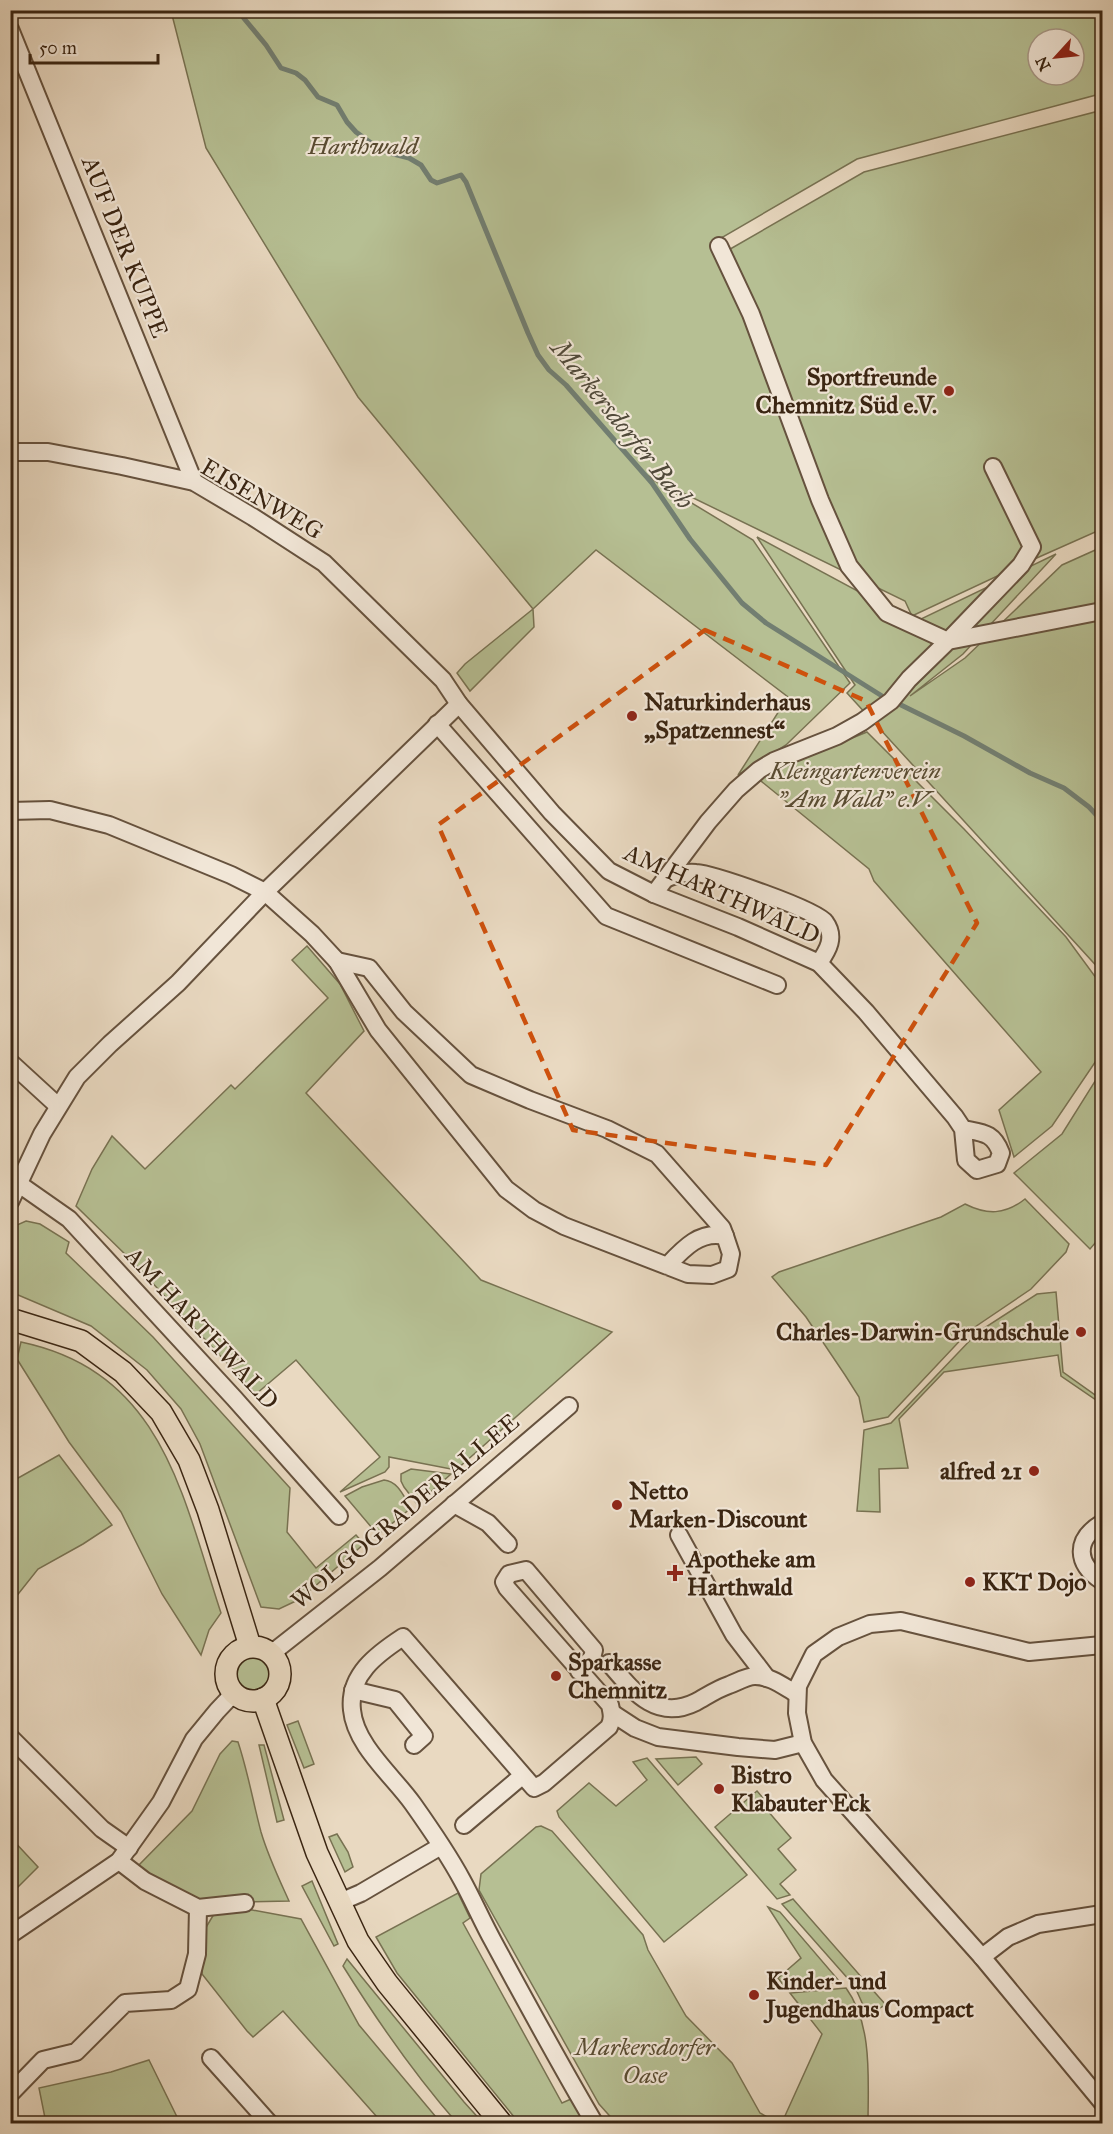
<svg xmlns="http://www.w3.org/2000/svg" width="1113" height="2134" font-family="'IM FELL Great Primer',serif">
<rect width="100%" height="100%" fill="#e9d9c1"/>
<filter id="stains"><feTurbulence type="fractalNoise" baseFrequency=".00333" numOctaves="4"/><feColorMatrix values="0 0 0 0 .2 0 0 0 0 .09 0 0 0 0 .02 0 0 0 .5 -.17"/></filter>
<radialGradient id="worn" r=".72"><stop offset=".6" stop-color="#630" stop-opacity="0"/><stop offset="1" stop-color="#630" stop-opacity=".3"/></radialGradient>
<g fill="#b6bf93" stroke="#787252" stroke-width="1.5" fill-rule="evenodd">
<path d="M171,11H1102V98L1100,94L857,159L721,238L725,252L864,172L1095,112L1102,129V529L1021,565L912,616L905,601L642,473L753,540L850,683L786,745L738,775L788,697L596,550L533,609L534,627L470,691L457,673L465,664L533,609L358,397L206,148ZM1038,39H1074V75H1038Z"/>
<path d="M757,537L915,622L1056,554L963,654L910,696L965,658L1062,565L1102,547V972L847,693L855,685Z"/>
<path d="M867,732L964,829L1066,937L1102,986V1052L1052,1126L1014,1157L999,1110L1041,1072L874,881L869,869L756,777Z"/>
<path d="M307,946L340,984L364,1031L306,1093L481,1280L612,1332L456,1470L389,1457V1467L385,1472L340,1492L380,1457L296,1360L256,1394L132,1261L76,1206L92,1169L112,1136L145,1169L231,1085L235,1089L328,998L292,960Z"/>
<path d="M1102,1070V1235L1090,1249L1014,1173L1062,1134Z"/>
<path d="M1025,1199L1069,1244L1066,1252L1031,1289L969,1331L888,1417L864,1422L859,1397L845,1375L806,1317L772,1277L779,1272L941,1217L965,1204C987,1215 1005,1215 1025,1199Z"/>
<path d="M26,1221L40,1224L69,1242L66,1253L153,1337L290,1488L287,1532L316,1568L356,1535L364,1544L300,1599L279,1609L261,1607L200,1444L181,1409L147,1370L91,1326L11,1292V1235L17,1225Z"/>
<path d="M1056,1292L1063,1372L1102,1400V1404L1061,1376L1058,1355L944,1372L899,1419L908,1468L879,1469L880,1512L857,1511L864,1430L891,1423L978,1332L1037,1294Z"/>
<path d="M21,1342C163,1372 182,1495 221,1613L209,1630L201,1655L162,1594L121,1512L69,1442L17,1359Z"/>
<path d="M59,1455L112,1525L83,1544L38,1569L11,1603V1482Z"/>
<path d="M411,1469L451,1474L417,1504L404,1487L401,1481V1474Z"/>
<path d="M384,1480C398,1481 404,1497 411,1508L378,1535L345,1496L362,1487Z"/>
<circle cx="253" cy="1674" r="21"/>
<path d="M298,1721L314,1764L304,1768L287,1725Z"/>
<path d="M232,1741L238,1742C248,1772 253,1802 261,1832C268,1856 279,1879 289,1901L199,1903L160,1884L138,1866L192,1811L220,1754Z"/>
<path d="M259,1745H264L284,1820L277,1822Z"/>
<path d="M696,1757L702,1764L678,1785L656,1759Z"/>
<path d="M647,1758L747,1875L664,1942L559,1817L557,1811L589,1783L616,1806L647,1780L633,1762Z"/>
<path d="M757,1791L770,1806L767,1810L791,1838L778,1849L796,1870L780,1884L790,1895L777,1899L715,1827Z"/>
<path d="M541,1826L552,1831L643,1935L648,1950L686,2016L732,2063L760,2113L778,2123H616L599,2104L479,1890L481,1874L536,1827Z"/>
<path d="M337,1834L348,1852L353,1867L345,1872L329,1837Z"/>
<path d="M11,1838L38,1867L11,1894Z"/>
<path d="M312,1881L338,1944L334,1946L302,1886Z"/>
<path d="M458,1893L470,1918L463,1923L562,2103L571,2099L586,2123H519L397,1973L376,1937Z"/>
<path d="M793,1899L864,1980L850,1981L782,1904Z"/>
<path d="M236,1907L301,1919L359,2025L441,2123H371L377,2117L283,2011L253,2037L247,2031L202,1974V1934L214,1914Z"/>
<path d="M768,1907L780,1912L840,1982L784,1986L778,1978L801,1958Z"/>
<path d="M347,1959L464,2102L483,2123H457C414,2074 378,2022 343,1966Z"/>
<path d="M869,1986L886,2005L867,2014L855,1987Z"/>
<path d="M846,1988C873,2025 868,2079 868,2123H789L784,2118L822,2034L790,1993Z"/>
<path d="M149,2060L180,2123H46L39,2088L111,2072Z"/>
</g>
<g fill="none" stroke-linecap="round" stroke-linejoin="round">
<g stroke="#727e71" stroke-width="5">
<path d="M237,10L266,45L281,68L296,73L305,80L318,97L337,105L347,122L356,132L382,151L409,158L421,165L431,180L437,183L461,175L466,182L528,333L538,355L549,370L566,385L652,483L690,539L742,603L766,623L882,696"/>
<path d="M901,705L964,736L1030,773L1064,788L1089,807L1102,821"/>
</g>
<defs>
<g id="minor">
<path d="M10,29L194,482"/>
<path d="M719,246L751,314L820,500L849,566L887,613L948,641L1021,565L1032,547L993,467"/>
<path d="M10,452H48L122,466L194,482L253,517L324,563L443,680L459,704L552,813L609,871L654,894L738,927L819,963L866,1012L955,1117L963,1129L966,1160L977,1170L997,1164L1001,1153C993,1132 983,1133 963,1129"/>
<path d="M437,724L606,916L777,985"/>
<path d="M10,811L50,810L109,825L231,875L265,892L312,934L337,961L378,1030L506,1189L534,1210L564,1226L688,1274L712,1275L728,1269L731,1254L725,1236C700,1230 683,1249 667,1266"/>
<path d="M665,879C676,875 684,872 696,873C713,874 817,910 825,922C836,937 828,950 819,963"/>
<path d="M654,894L708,822L736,790L759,770L774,761L837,736L862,722L891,701L909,679L948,641L1102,611"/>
<path d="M337,961L369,968L404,1012L471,1075L530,1100L607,1129L657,1154L722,1228L725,1236"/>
<path d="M10,1062L58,1106"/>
<path d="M10,1184H19L69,1219L234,1398L339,1516"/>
<path d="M10,1202L42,1134L77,1077L110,1044L178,983L265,892L459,704"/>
<path d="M454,1504L488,1523L508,1544"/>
<path d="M1102,1523C1074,1540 1076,1564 1102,1581"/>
<path d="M679,1535L734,1635L767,1678"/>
<path d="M1102,1645L1029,1652L901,1621L870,1624L838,1637L814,1654L798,1686L797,1713L803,1743L824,1780L982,1957L1102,2102"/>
<path d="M272,1653L380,1568L569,1406"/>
<path d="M609,1663C633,1691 656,1722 696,1702C707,1696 717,1689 729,1685C737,1682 747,1676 755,1676C771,1676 784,1687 797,1694"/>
<path d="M579,1671L592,1658L594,1650L526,1570L509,1574L504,1582L507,1588L610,1705C612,1714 613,1719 609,1727L544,1783L534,1788L403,1637C377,1654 348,1675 352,1710C355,1745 393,1776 413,1804C430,1828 448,1854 462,1880C473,1900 482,1921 493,1941C526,2002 559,2063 595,2124"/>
<path d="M353,1690L395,1700L424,1736L414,1745"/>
<path d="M612,1713L635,1728L658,1737L738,1747L775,1750L803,1743"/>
<path d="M10,1737L102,1829L129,1848"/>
<path d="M464,1825L522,1776"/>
<path d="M119,1861L145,1881L198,1908L245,1903"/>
<path d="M340,1902L361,1893L441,1846"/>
<path d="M10,1935L119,1861L161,1802L194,1739L217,1711L234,1693"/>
<path d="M982,1957L1008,1937L1038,1924L1102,1914"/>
<path d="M211,2058L270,2124"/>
<path d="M10,2094L43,2060L76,2052L125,2003L171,2000L188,1989L197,1954L198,1908"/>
</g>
<g id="major">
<path d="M10,1319L81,1341L123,1372L161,1412L189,1460L208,1510L250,1646"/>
<circle cx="253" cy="1674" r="27"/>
<path d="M263,1699L317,1853L358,1941L387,1983L502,2124"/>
</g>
</defs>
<use href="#minor" stroke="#66523e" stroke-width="20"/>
<use href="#major" stroke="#3a2512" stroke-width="24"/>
<use href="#minor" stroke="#f1e6d7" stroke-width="16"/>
<use href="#major" stroke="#e9d9c1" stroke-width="21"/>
</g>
<path fill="none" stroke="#ce510d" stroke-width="4.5" stroke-dasharray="12 8" stroke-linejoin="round" d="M705,630L866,701L977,923L826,1165L573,1130L438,825Z"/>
<g fill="#8f2418" stroke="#f1e6d7" stroke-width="2">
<circle cx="949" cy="391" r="6"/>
<circle cx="632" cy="716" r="6"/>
<circle cx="1081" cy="1332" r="6"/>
<circle cx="1034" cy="1471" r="6"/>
<circle cx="617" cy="1505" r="6"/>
<path d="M672 1564h6v6h6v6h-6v6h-6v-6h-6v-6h6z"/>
<circle cx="970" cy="1582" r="6"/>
<circle cx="556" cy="1676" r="6"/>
<circle cx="719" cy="1789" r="6"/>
<circle cx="754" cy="1995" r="6"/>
</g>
<g text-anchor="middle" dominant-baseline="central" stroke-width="4.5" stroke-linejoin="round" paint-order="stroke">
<g font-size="24" font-style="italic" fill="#594c32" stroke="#f1e6d7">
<text x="363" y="146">Harthwald</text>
<text x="855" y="771">Kleingartenverein<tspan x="855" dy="28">"Am Wald" e.V.</tspan></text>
<text x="645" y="2047">Markersdorfer<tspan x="645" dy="28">Oase</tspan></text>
</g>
<g font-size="24" fill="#3a2512" stroke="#f1e6d7">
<text transform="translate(125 247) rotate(68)">AUF DER KUPPE</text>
<text transform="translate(262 499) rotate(30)">EISENWEG</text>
<text transform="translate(722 894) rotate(24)">AM HARTHWALD</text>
<text transform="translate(202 1328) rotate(47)">AM HARTHWALD</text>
<text transform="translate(405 1511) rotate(-40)">WOLGOGRADER ALLEE</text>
</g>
<g font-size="24" font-weight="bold" fill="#3a2512" stroke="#f1e6d7" text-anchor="start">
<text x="937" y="377" text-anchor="end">Sportfreunde<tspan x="937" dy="28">Chemnitz Süd e.V.</tspan></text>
<text x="644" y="702">Naturkinderhaus<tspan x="644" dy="28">„Spatzennest“</tspan></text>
<text x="1069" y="1332" text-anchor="end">Charles-Darwin-Grundschule</text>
<text x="1022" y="1471" text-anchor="end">alfred 21</text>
<text x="629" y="1491">Netto<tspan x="629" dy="28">Marken-Discount</tspan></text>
<text x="687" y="1559">Apotheke am<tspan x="687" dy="28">Harthwald</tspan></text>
<text x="982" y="1582">KKT Dojo</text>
<text x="568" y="1662">Sparkasse<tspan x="568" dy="28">Chemnitz</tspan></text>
<text x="731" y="1775">Bistro<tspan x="731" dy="28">Klabauter Eck</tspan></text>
<text x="766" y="1981">Kinder- und<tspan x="766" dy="28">Jugendhaus Compact</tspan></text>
</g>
<g font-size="26" font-style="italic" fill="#514a3a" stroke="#f1e6d7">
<text transform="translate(623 424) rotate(51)">Markersdorfer Bach</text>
</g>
</g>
<rect width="1113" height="2134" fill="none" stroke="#e9d9c1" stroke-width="36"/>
<rect x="12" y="12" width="1089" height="2110" fill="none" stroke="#3a2512" stroke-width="3"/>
<rect x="18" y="18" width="1077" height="2098" fill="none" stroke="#3a2512" stroke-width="1.5"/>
<g transform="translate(1056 57) rotate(243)"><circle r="28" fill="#f1e6d7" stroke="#a89988" stroke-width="1.5"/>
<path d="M0-4.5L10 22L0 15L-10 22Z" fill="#8f2418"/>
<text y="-9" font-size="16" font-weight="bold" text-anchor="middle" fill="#3a2512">N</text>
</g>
<path d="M30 54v9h128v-9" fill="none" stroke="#3a2512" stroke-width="3"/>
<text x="39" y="54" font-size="18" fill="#3a2512" stroke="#f1e6d7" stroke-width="4.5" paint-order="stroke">50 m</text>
<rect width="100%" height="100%" filter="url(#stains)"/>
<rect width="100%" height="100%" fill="url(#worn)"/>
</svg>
